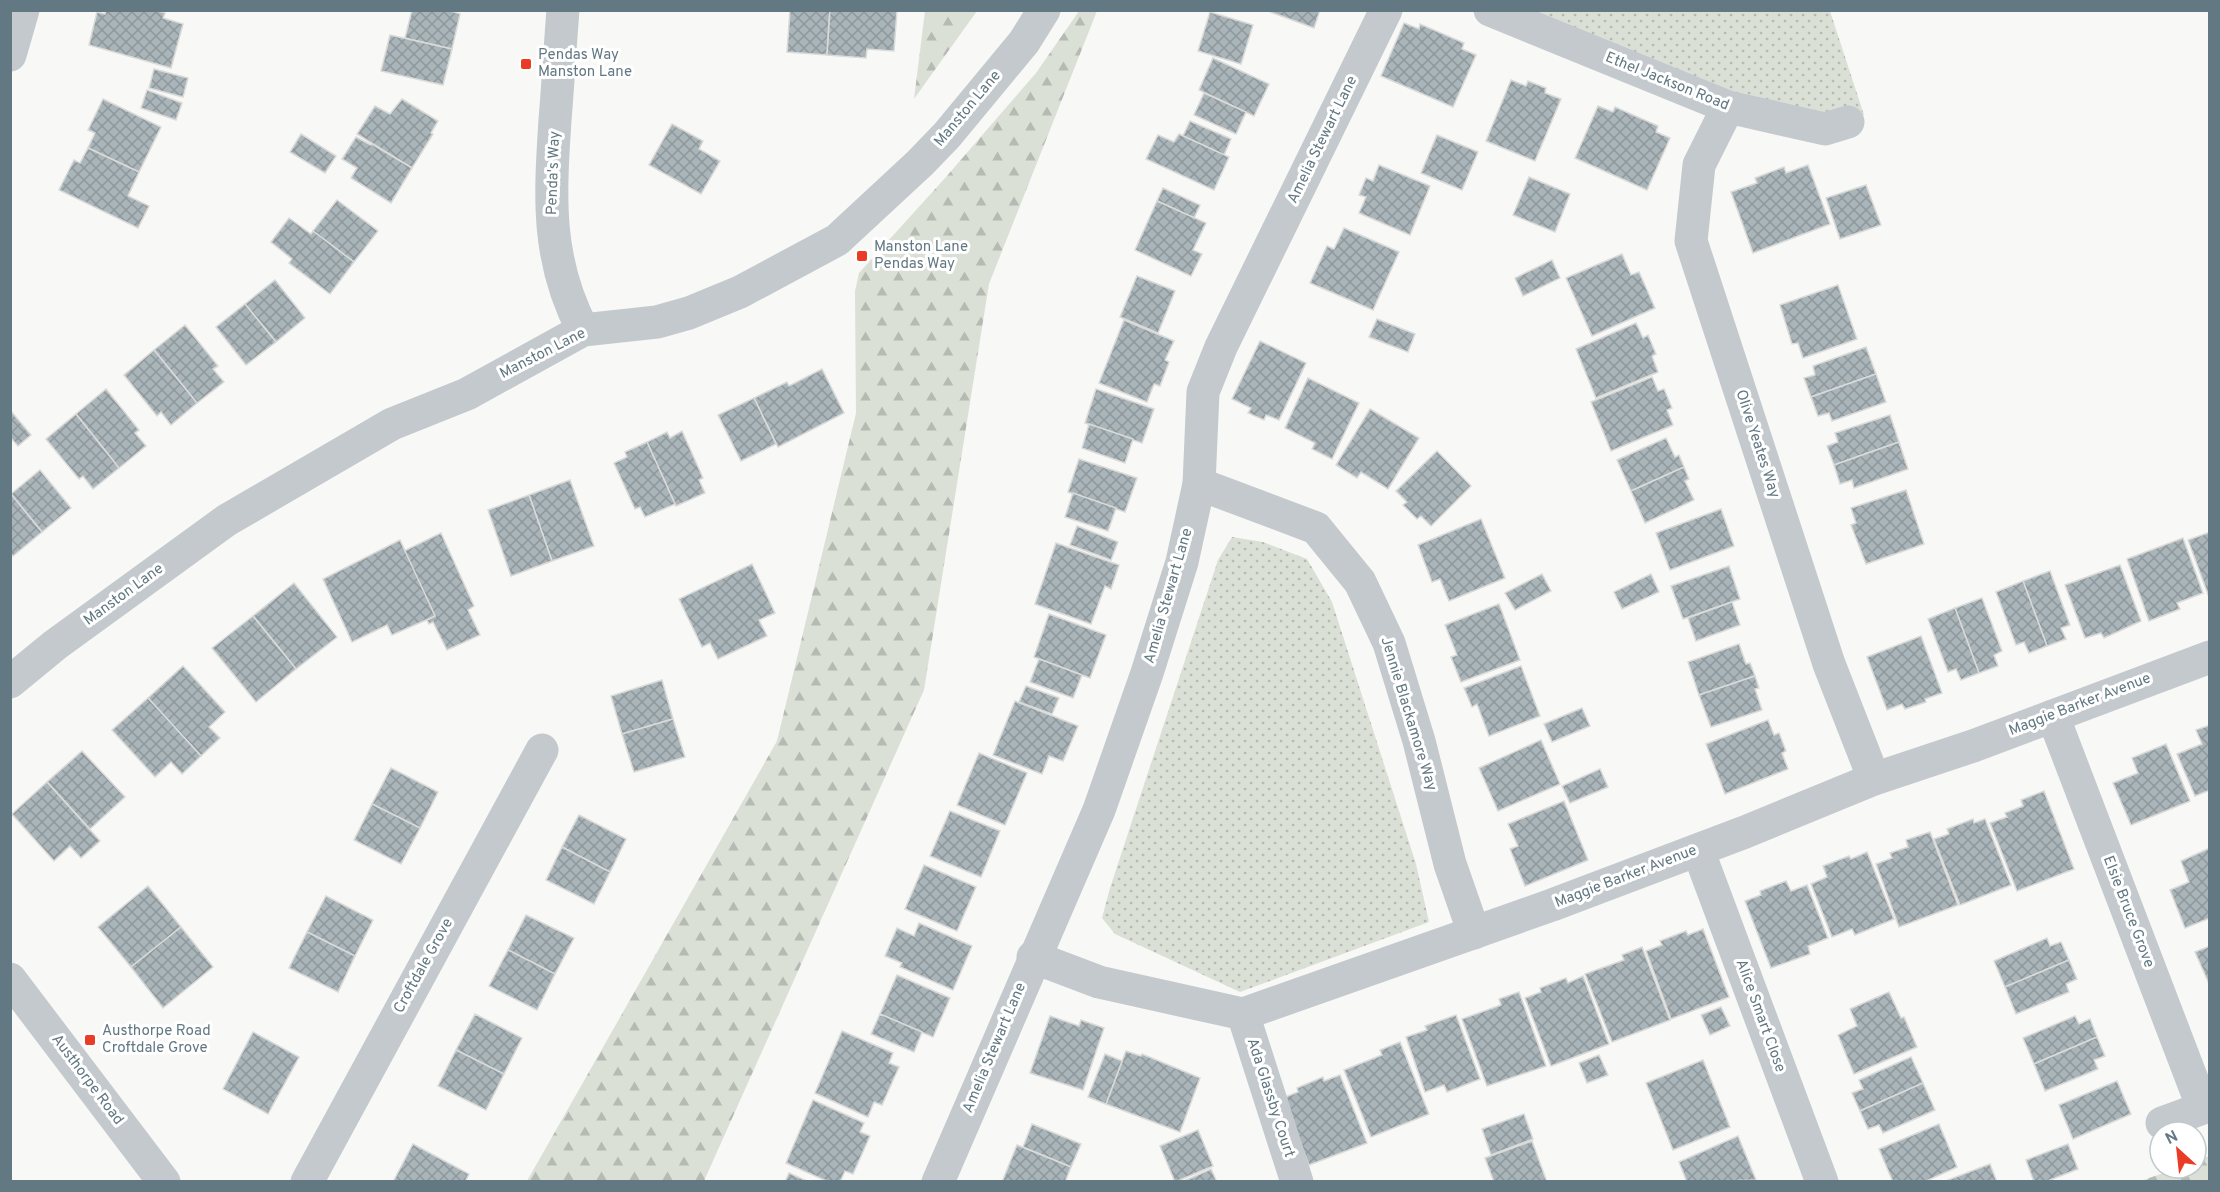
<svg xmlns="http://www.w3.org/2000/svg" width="2220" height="1192" font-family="Overpass,sans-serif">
<defs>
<pattern id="forest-firs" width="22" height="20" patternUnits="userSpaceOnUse" patternTransform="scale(1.5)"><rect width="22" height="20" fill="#dbe0d6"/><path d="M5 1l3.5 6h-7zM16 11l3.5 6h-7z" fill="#b5bab3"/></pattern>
<pattern id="park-dots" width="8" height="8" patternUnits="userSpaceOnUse" patternTransform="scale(1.5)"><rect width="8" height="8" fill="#dbe0d6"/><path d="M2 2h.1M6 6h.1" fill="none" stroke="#b5bab3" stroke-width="1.8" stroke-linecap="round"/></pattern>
<pattern id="building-cross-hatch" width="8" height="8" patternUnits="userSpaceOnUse" patternTransform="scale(1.5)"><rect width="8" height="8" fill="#aab5b9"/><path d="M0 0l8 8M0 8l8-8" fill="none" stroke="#8e989c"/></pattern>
</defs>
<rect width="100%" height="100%" fill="#f8f8f6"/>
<g fill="url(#forest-firs)">
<path d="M925,11H977L914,99Z"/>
<path d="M1079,11H1097L989,284L924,690L704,1181H527L777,741L856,413L855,291L859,273L946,177L1036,73Z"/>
<path d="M2209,1156V1181H2141L2177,1168H2196V1161Z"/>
</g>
<g fill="url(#park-dots)">
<path d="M1490,11H1830L1864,115L1825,129Z"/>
<path d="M1232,537L1263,542L1307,559L1332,602L1416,864L1429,922L1240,992L1115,934L1102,918L1110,888L1218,560Z"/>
</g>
<g fill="url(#building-cross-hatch)" stroke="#dadad8" stroke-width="1.5">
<path d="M106,10H154L165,13L163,18L183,24L171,68L89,45L97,12L105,14Z"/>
<path d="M412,10H448L460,14L452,49L405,38Z"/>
<path d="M790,10H830L827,55L787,52Z"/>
<path d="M830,10H897L894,51L867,49L866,58L827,55Z"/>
<path d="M1265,10H1320L1314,28Z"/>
<path d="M1210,12L1253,25L1241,64L1198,51Z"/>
<path d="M1404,23L1419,29L1420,24L1464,43L1462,49L1476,55L1453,107L1381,76Z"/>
<path d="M390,35L452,49L443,85L381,71Z"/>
<path d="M1213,58L1269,84L1254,116L1199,90Z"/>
<path d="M154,69L188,78L183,97L149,88Z"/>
<path d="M1511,80L1526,86L1528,81L1546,88L1545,93L1561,99L1535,161L1486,141Z"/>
<path d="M147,90L182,103L176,120L141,108Z"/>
<path d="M1204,93L1246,112L1236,134L1194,115Z"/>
<path d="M103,99L161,127L139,172L88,148L95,133L88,130Z"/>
<path d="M402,99L438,121L431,133L433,134L412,168L357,134L375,106L390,114Z"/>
<path d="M1598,106L1613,112L1615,107L1658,126L1656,132L1670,138L1647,190L1575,158Z"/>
<path d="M1190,121L1231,139L1224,155L1183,136Z"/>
<path d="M672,124L703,141L699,149L720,161L701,194L649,165Z"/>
<path d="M301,134L336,156L325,173L290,152Z"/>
<path d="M1179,134L1229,157L1214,190L1146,159L1158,135L1174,142Z"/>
<path d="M1437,135L1478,152L1462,190L1421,173Z"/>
<path d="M356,137L371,145L372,144L412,168L391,203L351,178L357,168L342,159Z"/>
<path d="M88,148L139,172L128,196L149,206L138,228L59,190L74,160L80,163Z"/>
<path d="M1379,165L1430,186L1410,235L1359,213L1366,197L1359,195L1366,178L1373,181Z"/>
<path d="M1808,165L1830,224L1753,253L1731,192L1757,183L1755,178L1784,167L1786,173Z"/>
<path d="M1529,177L1570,194L1555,232L1513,215Z"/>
<path d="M1866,185L1881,225L1840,239L1826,198Z"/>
<path d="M1163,188L1200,205L1194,218L1157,201Z"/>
<path d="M337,200L378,231L354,262L313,231Z"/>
<path d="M1157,201L1206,223L1193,250L1202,254L1191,276L1135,250Z"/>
<path d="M289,218L311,234L313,231L354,262L330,294L289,263L292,259L271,242Z"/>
<path d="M1344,228L1399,252L1373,310L1310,283L1327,246L1334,249Z"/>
<path d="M1622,254L1631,275L1639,272L1655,308L1592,336L1566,278Z"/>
<path d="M1552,260L1560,278L1523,296L1515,278Z"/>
<path d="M1137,276L1175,291L1158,333L1120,317Z"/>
<path d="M275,280L305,318L276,342L245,304Z"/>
<path d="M1838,285L1857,339L1803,358L1798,343L1792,344L1780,305Z"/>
<path d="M245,304L276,342L246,365L216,327Z"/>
<path d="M1377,319L1415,334L1408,352L1369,337Z"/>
<path d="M1124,320L1174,341L1165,360L1169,362L1160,386L1154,384L1147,402L1099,383Z"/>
<path d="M1636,323L1643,338L1648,335L1656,354L1652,356L1658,372L1596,398L1576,349Z"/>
<path d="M185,325L218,366L213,369L224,382L197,403L154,350Z"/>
<path d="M1260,341L1306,363L1279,420L1266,415L1264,420L1248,413L1251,408L1232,399Z"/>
<path d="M1866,347L1876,374L1811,397L1804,378L1815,375L1813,366Z"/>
<path d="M154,350L197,403L171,425L161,412L157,416L124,375Z"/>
<path d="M822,369L844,413L778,447L754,398L787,382L789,386Z"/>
<path d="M1876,374L1886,402L1832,421L1829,413L1818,416L1811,397Z"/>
<path d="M1652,377L1658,391L1664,389L1672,408L1667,410L1673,425L1611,451L1591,402Z"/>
<path d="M1308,378L1359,403L1332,459L1312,449L1315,443L1285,428Z"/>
<path d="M106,389L139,430L135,433L146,446L119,468L76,414Z"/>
<path d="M1096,389L1154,409L1142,443L1085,423Z"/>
<path d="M754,398L776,444L741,461L718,415Z"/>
<path d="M1370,409L1419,438L1388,489L1361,472L1357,478L1336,465Z"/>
<path d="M10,410L31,435L18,446L10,437Z"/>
<path d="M76,414L119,468L93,489L83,476L79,479L46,439Z"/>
<path d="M1890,415L1899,442L1834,465L1827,446L1838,442L1835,433Z"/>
<path d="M1089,424L1133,439L1125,463L1082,448Z"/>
<path d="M682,431L703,478L699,480L705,493L676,506L647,442L667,432L670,438Z"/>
<path d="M1666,438L1675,457L1679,455L1684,467L1631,491L1617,460Z"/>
<path d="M647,442L675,504L645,517L640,507L635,509L614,463L627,457L625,452Z"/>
<path d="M1899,442L1908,469L1854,488L1852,480L1840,484L1834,465Z"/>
<path d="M1437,451L1471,486L1431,526L1421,516L1417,519L1403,505L1407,502L1396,491Z"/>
<path d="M1079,459L1137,478L1125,512L1068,492Z"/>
<path d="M1684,467L1689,479L1685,481L1694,500L1645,523L1631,491Z"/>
<path d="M40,470L71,508L42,532L11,494Z"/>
<path d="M570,480L594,546L552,561L529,495Z"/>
<path d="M1906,490L1924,544L1866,564L1851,525L1856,523L1851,508Z"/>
<path d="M1073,493L1116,508L1108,531L1065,517Z"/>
<path d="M11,494L42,532L13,556L10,553Z"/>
<path d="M529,495L552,561L511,576L488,510Z"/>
<path d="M1721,509L1734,546L1670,570L1656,533Z"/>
<path d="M1481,519L1505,578L1449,601L1440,579L1432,582L1418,545Z"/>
<path d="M1077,526L1118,542L1111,560L1070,545Z"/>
<path d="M2210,532V597H2209L2188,540Z"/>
<path d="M441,533L474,606L468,610L480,635L447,650L433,622L429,624L427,620L435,616L404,551Z"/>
<path d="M2183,538L2203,593L2177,603L2180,609L2149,621L2127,559Z"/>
<path d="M400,540L435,616L392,635L387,625L352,642L323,579Z"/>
<path d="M1056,543L1119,565L1111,589L1105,586L1091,624L1035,604Z"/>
<path d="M752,564L775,613L759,620L767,636L718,659L710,643L702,647L679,599Z"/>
<path d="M2120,565L2141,621L2104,638L2101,633L2085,638L2065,585Z"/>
<path d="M1729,566L1740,599L1683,619L1671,586Z"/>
<path d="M2050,571L2070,625L2061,628L2066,639L2047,646L2023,581Z"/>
<path d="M1542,574L1551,591L1515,610L1505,593Z"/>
<path d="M1651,574L1659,592L1622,609L1614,592Z"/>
<path d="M2023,581L2047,646L2029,653L2024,642L2016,645L1996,592Z"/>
<path d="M294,583L337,637L296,669L253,616Z"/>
<path d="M1982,598L2002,651L1994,655L1998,666L1979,673L1955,608Z"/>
<path d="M1732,602L1740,625L1696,641L1688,618Z"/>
<path d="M1499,604L1520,660L1461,682L1451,657L1457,655L1445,625Z"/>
<path d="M1955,608L1979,673L1961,680L1956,669L1948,672L1928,619Z"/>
<path d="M1049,614L1106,635L1090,678L1034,657Z"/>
<path d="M253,616L296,669L256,702L212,648Z"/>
<path d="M1921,636L1942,693L1925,699L1926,702L1905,709L1902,704L1887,710L1867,657Z"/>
<path d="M1739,644L1746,664L1750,663L1755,676L1699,695L1688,662Z"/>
<path d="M1039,659L1082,675L1073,698L1030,682Z"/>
<path d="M183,666L225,712L209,727L220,738L201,756L148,698Z"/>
<path d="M1521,666L1540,716L1489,736L1477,704L1472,707L1464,688Z"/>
<path d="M1755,676L1759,688L1755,689L1762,710L1711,727L1699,695Z"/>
<path d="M662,680L673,719L622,734L611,696Z"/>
<path d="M1026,686L1059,698L1052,714L1019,702Z"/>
<path d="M148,698L201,756L182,774L171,762L155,777L112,730Z"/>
<path d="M1015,701L1078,726L1063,761L1049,756L1042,774L993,755Z"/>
<path d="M1582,708L1590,726L1552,742L1544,724Z"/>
<path d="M673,719L685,757L634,772L622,734Z"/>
<path d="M1768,720L1774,735L1779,733L1786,751L1782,753L1788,769L1725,794L1706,744Z"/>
<path d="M2210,725V790L2195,796L2177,754L2202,744L2196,730Z"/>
<path d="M1541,740L1560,784L1498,811L1479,768Z"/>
<path d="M2166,744L2190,801L2131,825L2113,783L2138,773L2132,758Z"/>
<path d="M82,751L125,797L90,829L47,782Z"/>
<path d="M979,753L1027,773L1005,825L957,805Z"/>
<path d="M391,768L438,792L420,828L372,804Z"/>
<path d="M1600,769L1608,787L1570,803L1562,786Z"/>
<path d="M47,782L100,841L81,858L70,846L54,861L12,814Z"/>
<path d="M2044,791L2074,869L2017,891L1990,823L2007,817L2005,813L2023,806L2021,800Z"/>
<path d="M1564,801L1588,860L1525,886L1510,849L1518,846L1508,824Z"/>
<path d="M372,804L420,828L401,864L354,840Z"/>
<path d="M950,811L1000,831L981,877L930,856Z"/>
<path d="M579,815L626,839L610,872L562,847Z"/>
<path d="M1973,819L1974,823L1985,819L2011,885L1960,905L1934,839L1949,834L1947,829Z"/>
<path d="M1930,832L1958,905L1899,927L1876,864L1892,858L1890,853L1908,847L1906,840Z"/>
<path d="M562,847L610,872L594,904L546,880Z"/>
<path d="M2210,848V918L2185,928L2170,890L2189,882L2181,861Z"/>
<path d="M1867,852L1894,919L1855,935L1852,929L1832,937L1811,884L1827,877L1823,866L1849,856L1851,859Z"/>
<path d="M924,865L976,887L957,931L905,909Z"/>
<path d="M1786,881L1791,891L1807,885L1828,938L1808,946L1810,954L1771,968L1745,901L1761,895L1760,891Z"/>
<path d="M148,886L181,927L131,967L98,927Z"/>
<path d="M326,896L373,920L355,956L307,932Z"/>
<path d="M526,915L574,938L555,974L508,950Z"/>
<path d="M919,923L972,946L953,990L900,967L902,963L885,956L897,928L914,936Z"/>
<path d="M181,927L213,967L163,1008L131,967Z"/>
<path d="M1703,929L1729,997L1671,1019L1646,951L1662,945L1660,941L1686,931L1688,935Z"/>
<path d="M307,932L355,956L338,992L289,968Z"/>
<path d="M2047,938L2050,946L2061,942L2069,960L2005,987L1994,961Z"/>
<path d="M2210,946V986L2195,952Z"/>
<path d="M1642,947L1670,1020L1612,1042L1585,974L1624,960L1622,955Z"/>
<path d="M508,950L555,974L537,1010L489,986Z"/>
<path d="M2069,960L2077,979L2066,984L2069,992L2016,1014L2005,987Z"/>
<path d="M897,975L950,998L933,1037L880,1014Z"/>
<path d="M1583,976L1609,1044L1551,1066L1525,998L1541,992L1540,988L1566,978L1568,983Z"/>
<path d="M1519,992L1546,1066L1487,1086L1462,1019L1501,1005L1499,999Z"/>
<path d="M1889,992L1901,1018L1904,1017L1917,1047L1854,1074L1838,1035L1857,1026L1850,1009Z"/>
<path d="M1721,1007L1730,1026L1710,1035L1701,1015Z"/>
<path d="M475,1014L522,1038L504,1074L456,1050Z"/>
<path d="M880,1014L922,1032L914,1052L871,1034Z"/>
<path d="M1456,1015L1480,1079L1447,1092L1444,1085L1425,1092L1406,1037L1427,1030L1425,1026Z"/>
<path d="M1050,1016L1079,1026L1081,1020L1104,1028L1083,1090L1030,1073Z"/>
<path d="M2075,1016L2079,1024L2090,1019L2097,1037L2034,1064L2023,1038Z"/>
<path d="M842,1031L893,1053L889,1063L899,1067L882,1105L874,1102L868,1117L815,1093Z"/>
<path d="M253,1032L299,1057L268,1114L223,1089Z"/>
<path d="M2097,1037L2105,1056L2094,1060L2098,1069L2045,1091L2034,1064Z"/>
<path d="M1400,1042L1429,1114L1371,1137L1344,1070L1382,1055L1380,1050Z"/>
<path d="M456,1050L504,1074L486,1110L438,1086Z"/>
<path d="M1126,1051L1141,1056L1142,1054L1200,1078L1180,1132L1106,1104Z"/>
<path d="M1105,1054L1122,1061L1106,1104L1088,1097Z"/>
<path d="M1599,1055L1608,1075L1587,1083L1579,1063Z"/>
<path d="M1911,1057L1923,1083L1860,1111L1852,1093L1863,1089L1859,1080Z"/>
<path d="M1703,1060L1730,1127L1673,1150L1646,1083Z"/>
<path d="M1340,1075L1367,1143L1309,1165L1283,1098L1298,1092L1297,1088L1323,1077L1324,1081Z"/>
<path d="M2117,1081L2131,1114L2073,1139L2059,1105Z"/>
<path d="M1923,1083L1935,1110L1883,1133L1879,1125L1868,1129L1860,1111Z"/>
<path d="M813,1100L864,1123L860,1132L870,1136L853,1174L845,1171L840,1182H829L786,1163Z"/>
<path d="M1524,1114L1533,1139L1491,1155L1482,1129Z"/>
<path d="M1032,1124L1081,1144L1071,1167L1023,1147Z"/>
<path d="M1939,1124L1957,1167L1924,1182H1893L1879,1149Z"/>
<path d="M1198,1130L1213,1166L1175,1182L1160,1146Z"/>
<path d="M1738,1136L1756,1180L1687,1182L1679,1162Z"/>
<path d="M1532,1141L1547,1182H1494L1485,1158Z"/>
<path d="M413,1144L469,1174L465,1182H393Z"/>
<path d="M2068,1144L2078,1169L2045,1182H2034L2026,1160Z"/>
<path d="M1017,1145L1071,1167L1065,1182H1002Z"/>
<path d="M1990,1164L1997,1182H1948V1180Z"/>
<path d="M1211,1169L1217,1182H1182Z"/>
<path d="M789,1173L809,1182H785Z"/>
</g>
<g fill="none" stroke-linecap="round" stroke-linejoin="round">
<g stroke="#c3c9cc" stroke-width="33">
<path d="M563,10C560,47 558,84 555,120C550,197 546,260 583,330"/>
<path d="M1490,10L1728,107L1825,129L1848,122"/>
<path d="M10,55L23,10"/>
<path d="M1728,107L1699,165L1691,241L1829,664L1874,779"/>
<path d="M1199,484L1316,528L1360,582L1389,643L1419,741L1450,864L1474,933"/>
<path d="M2053,716L2203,1108L2162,1123"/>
<path d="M1698,850L1822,1182"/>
<path d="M1033,957L1099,982L1243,1014L1552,905L1745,832L1874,779L1973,746L2210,657"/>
<path d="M10,979L164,1182"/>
<path d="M1243,1014L1297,1182"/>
<path d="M307,1182L542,750"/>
<path d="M938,1182L1099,810L1147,673L1182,562L1199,484L1203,392L1221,347L1386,10"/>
</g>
<path stroke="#c3c9cc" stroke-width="33" d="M10,682L55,645L227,520L392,424L467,394L583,330L657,322L689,313L740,292L837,240L920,163L947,135L1024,42L1044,10"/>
</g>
<g fill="#e93b25" stroke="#fff" stroke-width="2">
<rect x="520" y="58" width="12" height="12" rx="3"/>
<rect x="856" y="250" width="12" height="12" rx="3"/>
<rect x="84" y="1034" width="12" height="12" rx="3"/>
</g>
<g text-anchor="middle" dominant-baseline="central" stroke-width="6" stroke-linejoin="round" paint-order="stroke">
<g font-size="15" fill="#627882" stroke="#fff" text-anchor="start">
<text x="538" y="55">Pendas Way<tspan x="538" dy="17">Manston Lane</tspan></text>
<text x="874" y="247">Manston Lane<tspan x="874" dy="17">Pendas Way</tspan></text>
<text x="102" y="1031">Austhorpe Road<tspan x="102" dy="17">Croftdale Grove</tspan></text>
</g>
<g font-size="15" fill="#627882" stroke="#fff">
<text transform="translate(1667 82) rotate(22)">Ethel Jackson Road</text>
<text transform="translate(968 109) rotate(-50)">Manston Lane</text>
<text transform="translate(1323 140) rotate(-64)">Amelia Stewart Lane</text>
<text transform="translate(554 173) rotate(-88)">Penda's Way</text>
<text transform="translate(543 354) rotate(-27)">Manston Lane</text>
<text transform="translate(1757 444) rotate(72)">Olive Yeates Way</text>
<text transform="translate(124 595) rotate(-36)">Manston Lane</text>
<text transform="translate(1169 596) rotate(-74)">Amelia Stewart Lane</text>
<text transform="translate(2080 705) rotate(-21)">Maggie Barker Avenue</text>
<text transform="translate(1408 714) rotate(73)">Jennie Blackamore Way</text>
<text transform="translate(1626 877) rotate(-21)">Maggie Barker Avenue</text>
<text transform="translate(2128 912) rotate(69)">Elsie Bruce Grove</text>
<text transform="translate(424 966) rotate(-61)">Croftdale Grove</text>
<text transform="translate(1760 1016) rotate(70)">Alice Smart Close</text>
<text transform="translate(995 1048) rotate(-67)">Amelia Stewart Lane</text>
<text transform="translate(87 1080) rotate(53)">Austhorpe Road</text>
<text transform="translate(1270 1098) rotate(72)">Ada Glassby Court</text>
</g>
</g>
<rect width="2220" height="1192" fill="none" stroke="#627882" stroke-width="24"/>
<g transform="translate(2178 1150) rotate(333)"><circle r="28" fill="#ffffff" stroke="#c0c9cd" stroke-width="1.5"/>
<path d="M0-4.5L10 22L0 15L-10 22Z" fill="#e93b25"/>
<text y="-9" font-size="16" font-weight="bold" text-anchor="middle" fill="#627882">N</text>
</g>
</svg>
